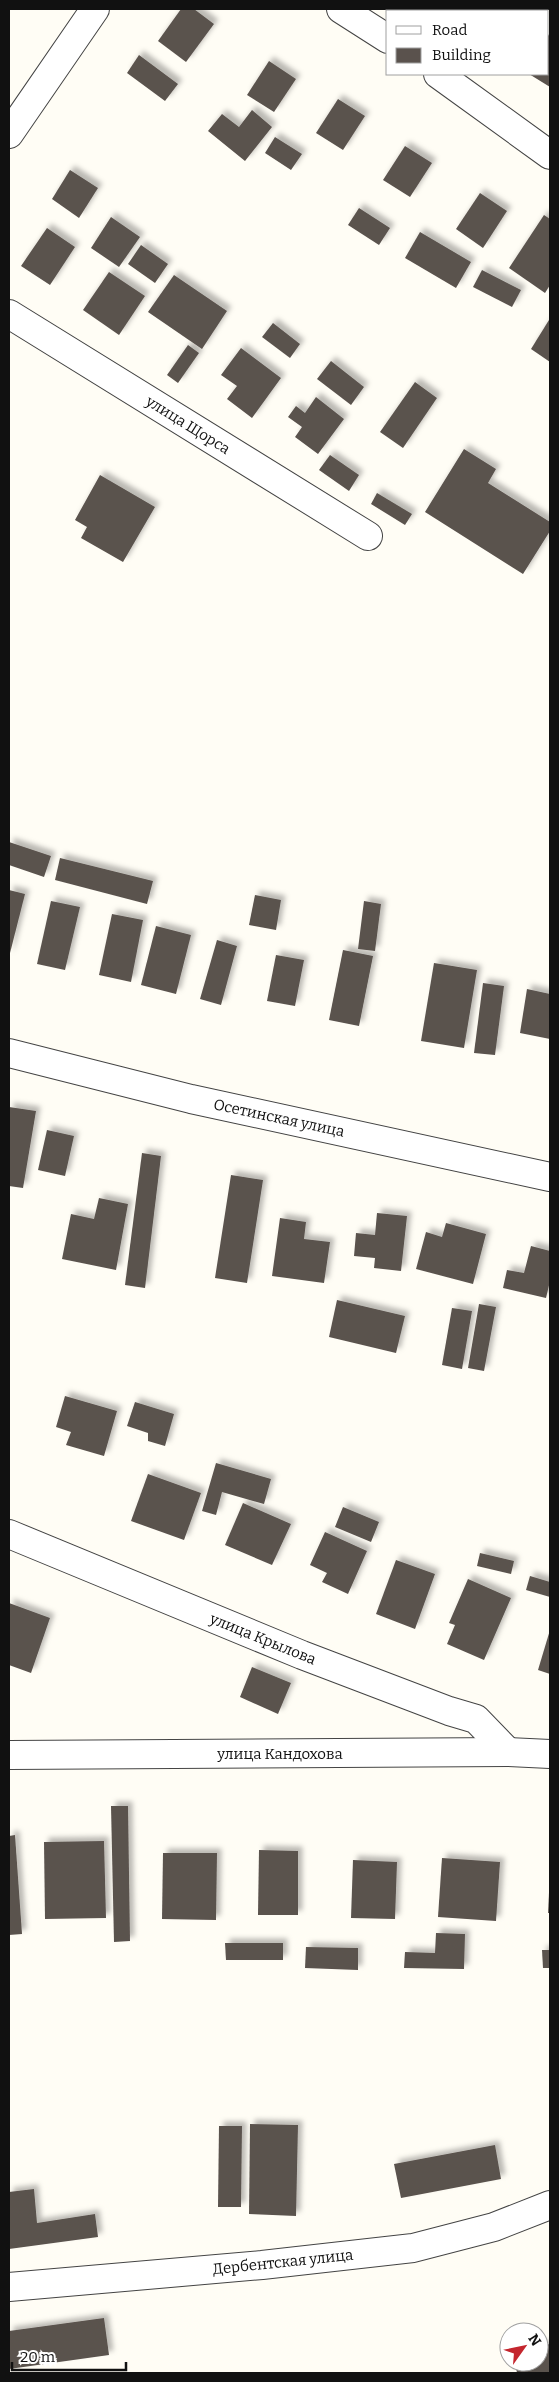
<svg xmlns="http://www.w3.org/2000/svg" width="559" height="2382" font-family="Bitter,serif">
<defs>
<filter id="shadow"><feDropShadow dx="4.5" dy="-4.5" stdDeviation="2.5" flood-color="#0004"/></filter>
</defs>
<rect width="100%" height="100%" fill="#fffdf5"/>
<g fill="#5a524d" filter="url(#shadow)">
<path d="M181,9H194L214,24L186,62L158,41Z"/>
<path d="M550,32V87L529,74H548V36Z"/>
<path d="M139,55L178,84L165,101L127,73Z"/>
<path d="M269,61L296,79L274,112L247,95Z"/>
<path d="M338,99L365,116L343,150L316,133Z"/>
<path d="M252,110L272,127L245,161L208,131L222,114L239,127Z"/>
<path d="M275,137L302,154L291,170L265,153Z"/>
<path d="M405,146L432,163L410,197L383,180Z"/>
<path d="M70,170L98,188L79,218L52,199Z"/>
<path d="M480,193L507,211L483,248L456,229Z"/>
<path d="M359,208L390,228L379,245L348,225Z"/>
<path d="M544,215L550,219V285L545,293L509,268Z"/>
<path d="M111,217L140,237L119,267L91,248Z"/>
<path d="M47,228L75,247L50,285L21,266Z"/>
<path d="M420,232L471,262L456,288L405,258Z"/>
<path d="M141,245L168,264L155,283L128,264Z"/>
<path d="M482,270L521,290L512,307L473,287Z"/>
<path d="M109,272L145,296L119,335L83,310Z"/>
<path d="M174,275L227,311L202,349L148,312Z"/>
<path d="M549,320L550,321V362L531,349Z"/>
<path d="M273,323L300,344L290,358L262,337Z"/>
<path d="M188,345L199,353L178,383L167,375Z"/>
<path d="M241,348L281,378L252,418L227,399L237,386L221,375Z"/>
<path d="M331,361L364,387L351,405L317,379Z"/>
<path d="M415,382L437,398L403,448L380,432Z"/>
<path d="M316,397L344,419L318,454L295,437L302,427L288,417L296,406L305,413Z"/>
<path d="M464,449L496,469L488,483L550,522V531L523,574L425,512Z"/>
<path d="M330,455L359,475L349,491L319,470Z"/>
<path d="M100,475L155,507L123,562L81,538L87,527L75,520Z"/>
<path d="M377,493L412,514L405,525L371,504Z"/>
<path d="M9,842L51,856L44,877L9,865Z"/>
<path d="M60,858L153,881L147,904L55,880Z"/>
<path d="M9,890L25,894L9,957Z"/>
<path d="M255,895L281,900L276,930L249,925Z"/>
<path d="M51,901L80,907L65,970L37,964Z"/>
<path d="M364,901L381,904L375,951L358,949Z"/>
<path d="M112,914L143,920L131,982L99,975Z"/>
<path d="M156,926L191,935L176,994L141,985Z"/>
<path d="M217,940L237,946L221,1005L200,999Z"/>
<path d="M343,950L373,956L359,1026L329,1020Z"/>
<path d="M276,955L304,960L295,1006L267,1001Z"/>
<path d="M434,963L477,970L464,1048L421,1041Z"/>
<path d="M483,983L504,986L495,1055L474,1053Z"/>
<path d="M527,989L550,994V1039L520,1033Z"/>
<path d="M9,1107L36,1111L23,1188L9,1186Z"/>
<path d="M47,1130L74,1136L65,1176L38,1170Z"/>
<path d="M142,1153L161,1156L145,1288L125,1285Z"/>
<path d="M231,1175L263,1180L247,1283L215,1278Z"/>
<path d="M99,1198L128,1204L116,1270L62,1259L71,1214L94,1219Z"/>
<path d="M377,1213L407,1216L401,1271L374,1268L375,1258L354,1256L356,1233L375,1235Z"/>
<path d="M280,1218L306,1222L304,1239L330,1242L324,1283L272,1276Z"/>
<path d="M446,1223L486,1234L473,1284L416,1269L426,1232L442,1237Z"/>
<path d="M531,1246L550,1251V1281L546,1298L503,1288L507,1270L524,1273Z"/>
<path d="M337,1300L405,1316L396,1353L329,1337Z"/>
<path d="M479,1304L496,1307L484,1371L468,1368Z"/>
<path d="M452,1308L472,1311L462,1369L442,1365Z"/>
<path d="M65,1396L117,1411L104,1456L66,1445L71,1432L56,1427Z"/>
<path d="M135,1402L174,1414L165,1446L148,1441V1433L127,1426Z"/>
<path d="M216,1463L271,1479L264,1504L222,1492L216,1515L202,1511Z"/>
<path d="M148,1474L201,1493L184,1540L131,1521Z"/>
<path d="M243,1503L291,1524L272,1565L225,1545Z"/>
<path d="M343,1507L379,1522L371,1542L335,1527Z"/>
<path d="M325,1532L367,1551L348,1594L322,1582L327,1573L310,1565Z"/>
<path d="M480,1553L514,1561L511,1574L477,1566Z"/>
<path d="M396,1560L435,1574L415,1629L376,1614Z"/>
<path d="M530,1576L550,1582V1597L526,1590Z"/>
<path d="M468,1579L511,1598L484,1660L447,1644L455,1625L449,1623Z"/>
<path d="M9,1603L50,1618L31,1673L9,1665Z"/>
<path d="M550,1630V1674L538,1670Z"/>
<path d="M252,1667L291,1683L278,1714L240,1697Z"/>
<path d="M111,1806H128L130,1941L114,1942Z"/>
<path d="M15,1835L22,1934L9,1935V1836Z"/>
<path d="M104,1841L106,1918L45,1919L44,1842Z"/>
<path d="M259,1850L298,1851V1915H258Z"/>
<path d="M163,1853H217L216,1920L162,1919Z"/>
<path d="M442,1858L500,1862L496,1921L438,1917Z"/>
<path d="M353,1860L397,1862L395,1919L351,1918Z"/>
<path d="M549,1893H550V1913H548Z"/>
<path d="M436,1933L465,1934L464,1969L404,1968L405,1952L435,1953Z"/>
<path d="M225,1943H283V1960H226Z"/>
<path d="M306,1947L358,1948V1970L305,1968Z"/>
<path d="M542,1950H550V1968H543Z"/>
<path d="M250,2124L298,2125L296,2216L249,2214Z"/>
<path d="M219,2126H242L241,2207H218Z"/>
<path d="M495,2145L501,2179L401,2198L394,2164Z"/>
<path d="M34,2189L37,2223L95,2214L98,2237L9,2249V2192Z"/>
<path d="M104,2318L109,2355L9,2369V2331Z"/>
<path d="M550,2344V2373H517L515,2362H539V2346Z"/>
</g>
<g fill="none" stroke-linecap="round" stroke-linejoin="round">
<defs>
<g id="minor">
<path d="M341,9L388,39"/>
<path d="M438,74L550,155"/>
<path d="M9,134L95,9"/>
<path d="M9,314L368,536"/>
<path d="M9,1053L191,1099L550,1177"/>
<path d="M9,1534L302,1655L449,1711L476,1719L508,1752"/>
<path d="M9,1755L508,1752L550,1754"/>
<path d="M9,2287L262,2265L413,2248L494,2227L550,2205"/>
</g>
</defs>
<use href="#minor" stroke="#444" stroke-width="30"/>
<use href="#minor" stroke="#fff" stroke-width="28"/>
</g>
<g text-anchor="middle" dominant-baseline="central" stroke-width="5" stroke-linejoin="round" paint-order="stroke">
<g font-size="15" fill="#111" stroke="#fff">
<text transform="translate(188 425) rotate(32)">улица Щорса</text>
<text transform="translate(279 1118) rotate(12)">Осетинская улица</text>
<text transform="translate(263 1639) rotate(22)">улица Крылова</text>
<text x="280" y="1754">улица Кандохова</text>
<text transform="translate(283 2262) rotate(-6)">Дербентская улица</text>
</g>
</g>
<rect width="559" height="2382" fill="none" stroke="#111111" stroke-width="20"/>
<rect x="386" y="10" width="162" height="65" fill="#ffffff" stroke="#a0a0a0"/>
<rect x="396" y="26" width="25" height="8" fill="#ffffff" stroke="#a0a0a0"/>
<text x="432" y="35" font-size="15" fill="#111111">Road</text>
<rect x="396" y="48" width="25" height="15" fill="#5a524d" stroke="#a0a0a0"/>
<text x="432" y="60" font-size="15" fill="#111111">Building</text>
<g transform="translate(524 2347) rotate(57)"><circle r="24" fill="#ffffff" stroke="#a0a0a0"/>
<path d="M0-4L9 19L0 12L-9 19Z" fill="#c4262e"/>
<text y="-8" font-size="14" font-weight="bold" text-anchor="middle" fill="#111111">N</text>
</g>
<path d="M12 2362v8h114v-8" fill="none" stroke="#111111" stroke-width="2.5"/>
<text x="20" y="2362" font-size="15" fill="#111111" stroke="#ffffff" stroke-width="4" paint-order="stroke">20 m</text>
</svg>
